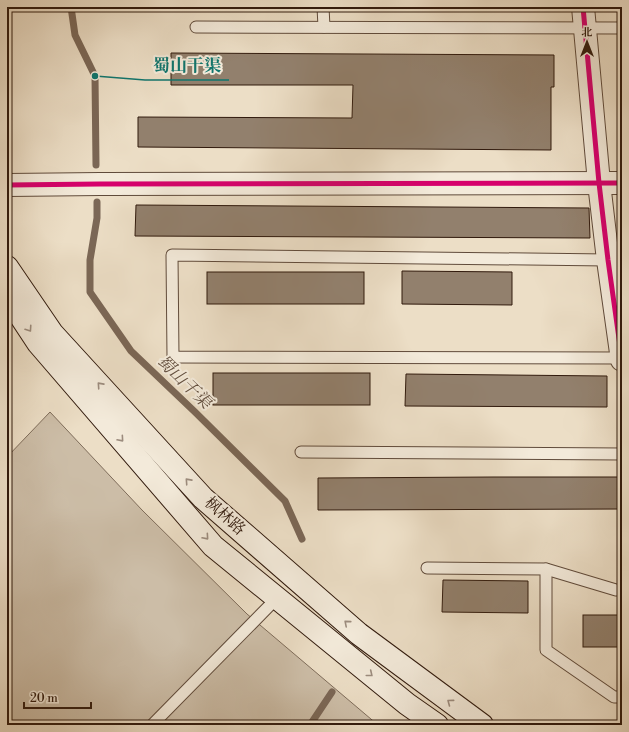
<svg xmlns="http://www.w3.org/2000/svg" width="629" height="732" font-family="'Libre Bodoni','Noto Serif SC',serif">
<rect width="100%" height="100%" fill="#ecdec6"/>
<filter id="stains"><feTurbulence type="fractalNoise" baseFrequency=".005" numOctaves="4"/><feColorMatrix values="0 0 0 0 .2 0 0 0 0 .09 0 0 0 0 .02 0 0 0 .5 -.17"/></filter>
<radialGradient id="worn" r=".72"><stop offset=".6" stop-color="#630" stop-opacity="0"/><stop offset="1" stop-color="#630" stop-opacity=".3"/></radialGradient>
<path fill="#ccbda7" stroke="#7e6c5a" d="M50,412L142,510L247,614L378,725H7V457Z"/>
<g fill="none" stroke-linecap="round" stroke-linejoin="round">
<g stroke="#7b6756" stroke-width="7">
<path d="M71,7L75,35L95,76L96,165"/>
<path d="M97,202V218L90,260V292L131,351L195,412L285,501L302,539"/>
<path d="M310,725L332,692"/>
</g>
</g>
<g fill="#92806d" stroke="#311a0d">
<path d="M171,53L554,55V87H551V150L138,147V117L352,118L353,85H171Z"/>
<path d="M136,205L589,208L590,238L135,236Z"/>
<path d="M402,271L512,272V305L402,304Z"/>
<rect x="207" y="272" width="157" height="32"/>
<rect x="213" y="373" width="157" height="32"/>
<path d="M406,374L607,376V407L405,406Z"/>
<path d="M493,477H622V509L318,510V478Z"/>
<path d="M443,580L528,581V613L442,612Z"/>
<rect x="583" y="615" width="39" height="32"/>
</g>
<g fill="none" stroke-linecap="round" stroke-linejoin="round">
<defs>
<g id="service">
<path d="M323,7L324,27"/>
<path d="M196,27L622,28"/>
<path d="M608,260L172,255L173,357L622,358"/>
<path d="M301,452L622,454"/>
<path d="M427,568L546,569V650L614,697H622"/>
<path d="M546,569L616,590H622"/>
<path d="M152,725L277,598"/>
</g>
<g id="minor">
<path d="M583,7L599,183L608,260L622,360"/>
<path d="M7,185L100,184L622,183"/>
</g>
<g id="secondary">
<path d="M7,267L52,333L203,498L359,634L482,725"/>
<path d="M7,296L38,343L213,546L407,704L437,725"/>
</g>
</defs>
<use href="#service" stroke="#604b3b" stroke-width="13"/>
<use href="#minor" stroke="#604b3b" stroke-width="24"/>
<use href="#secondary" stroke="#311a0d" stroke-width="24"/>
<use href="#service" stroke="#f3eada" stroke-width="11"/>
<use href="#minor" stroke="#f3eada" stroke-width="22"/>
<use href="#secondary" stroke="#f3eada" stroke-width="22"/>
<defs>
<g id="cycleway">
<path d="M583,7L599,183L608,260L622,360"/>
<path d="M7,185L100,184L622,183"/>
</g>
</defs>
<use href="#cycleway" stroke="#f3eada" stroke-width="8"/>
<use href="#cycleway" stroke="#d6006c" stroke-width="5"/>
</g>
<defs><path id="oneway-chevron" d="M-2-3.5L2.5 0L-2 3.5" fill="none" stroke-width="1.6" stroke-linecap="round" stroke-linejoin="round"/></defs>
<g stroke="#9c8c7e">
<use href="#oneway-chevron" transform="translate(29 329) rotate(56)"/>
<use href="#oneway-chevron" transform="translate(100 385) rotate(-132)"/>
<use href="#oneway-chevron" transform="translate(121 439) rotate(49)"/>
<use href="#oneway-chevron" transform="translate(188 481) rotate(-132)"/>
<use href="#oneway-chevron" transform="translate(206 537) rotate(49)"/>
<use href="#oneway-chevron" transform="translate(347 623) rotate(-139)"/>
<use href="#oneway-chevron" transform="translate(370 674) rotate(39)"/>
<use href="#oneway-chevron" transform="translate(450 702) rotate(-143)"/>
</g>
<g text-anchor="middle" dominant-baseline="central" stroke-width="4" stroke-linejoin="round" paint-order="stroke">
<g font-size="16" fill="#311a0d" stroke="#f3eada">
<text transform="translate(225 516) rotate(42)">枫林路</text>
</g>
<g font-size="17" font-style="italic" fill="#624e3e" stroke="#f3eada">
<text transform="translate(184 382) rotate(44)">蜀山干渠</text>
</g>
</g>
<path fill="none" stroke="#0f766e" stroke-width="1.5" d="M95 76L145 80H229"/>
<circle fill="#0f766e" stroke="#f3eada" stroke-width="1.5" cx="95" cy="76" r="4"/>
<g font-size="17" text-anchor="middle" font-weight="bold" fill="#0f766e" stroke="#f3eada" stroke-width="4" stroke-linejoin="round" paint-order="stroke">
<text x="187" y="71">蜀山干渠</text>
</g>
<rect width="629" height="732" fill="none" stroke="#ecdec6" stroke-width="24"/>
<rect x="8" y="8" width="613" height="716" fill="none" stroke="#311a0d" stroke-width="2"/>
<rect x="12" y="12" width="605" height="708" fill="none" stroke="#311a0d"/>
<g transform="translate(587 42)" stroke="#f3eada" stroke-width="3" paint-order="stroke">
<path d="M0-3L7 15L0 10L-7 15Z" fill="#311a0d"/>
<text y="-6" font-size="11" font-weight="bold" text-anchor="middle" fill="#311a0d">北</text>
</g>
<path d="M24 702v6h67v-6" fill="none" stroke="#311a0d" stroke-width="2"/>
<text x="30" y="702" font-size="12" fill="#311a0d" stroke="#f3eada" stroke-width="3" paint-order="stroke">20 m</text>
<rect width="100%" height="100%" filter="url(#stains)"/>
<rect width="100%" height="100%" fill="url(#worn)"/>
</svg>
